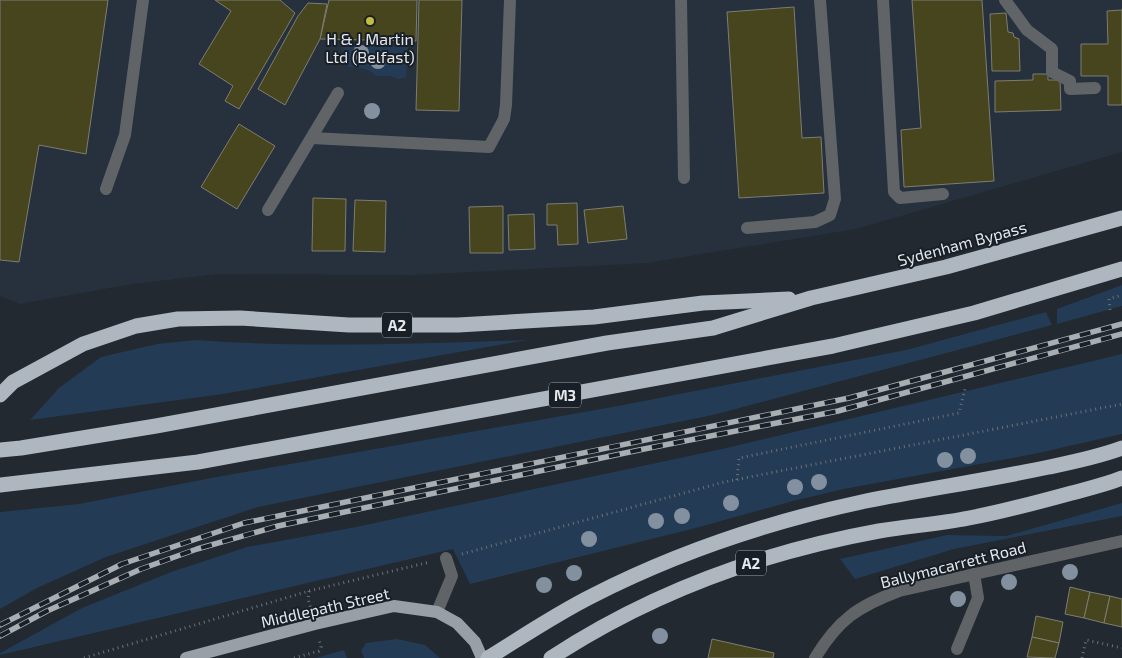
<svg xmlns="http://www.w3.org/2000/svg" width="1122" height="658" font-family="'Exo 2',sans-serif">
<rect width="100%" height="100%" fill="#222930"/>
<path fill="#26313d" d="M0,0H1122V152L856,229L647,263L413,275L218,274L132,284L20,304L0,296Z"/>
<g fill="#233b54">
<path d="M343,46L408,47L406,77L399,79L391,76H376C357,58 344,82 343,46Z"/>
<path d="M1122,285V306L1057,324V309Z"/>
<path d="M1046,312L1052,325L713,415L258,507L106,557L37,588L0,609V512L79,504L211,478L618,406L906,350Z"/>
<path d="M196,340C306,348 417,344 527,340L223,394L30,420L59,388L101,357L157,344Z"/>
<path d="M1122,354V434L1034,454L844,489L793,501L696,528L470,584L453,549L0,655V653L82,608L171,572L247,547L356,527L722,449Z"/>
<path d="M1122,503V516L954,549L855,579L840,559L947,535L1006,536Z"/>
<path d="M397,639L425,645L440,658H364L361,651L366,643Z"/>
<path d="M344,650L347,658H316Z"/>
</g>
<g fill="#47451e" stroke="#7d7d72">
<path d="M0,0H108L86,154L39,145L19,262L0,260Z"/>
<path d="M215,0H280L295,13L239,109L225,101L233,86L199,64L231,11Z"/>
<path d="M329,0H417L416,41L320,39Z"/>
<path d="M419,0H462L459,111L416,110Z"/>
<path d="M912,0H982L994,181L904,187L901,130L921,128Z"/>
<path d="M308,3L327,4L320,39L285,105L258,89L298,16Z"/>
<path d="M794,7L802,138L821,137L824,193L739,198L727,12Z"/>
<path d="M1122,10V105H1108V76H1081V44H1108L1107,11Z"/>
<path d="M1006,13L1008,32L1013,33L1014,37L1019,39L1020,71H992L990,14Z"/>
<path d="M1033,74H1048V80H1060L1061,110L995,112V81L1033,80Z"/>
<path d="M239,124L275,146L237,209L201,187Z"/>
<path d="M313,198L346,199L345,251H312Z"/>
<path d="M355,200L386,201L385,252L353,251Z"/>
<path d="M577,203L578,244L558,245L557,225H547V204Z"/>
<path d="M503,206V253H470L469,207Z"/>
<path d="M623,206L627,239L588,243L584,210Z"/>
<path d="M534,214L535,249L509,250L508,215Z"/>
<path d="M1070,587L1090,592L1084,618L1065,614Z"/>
<path d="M1090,592L1110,596L1104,623L1084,618Z"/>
<path d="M1110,596L1122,599V627L1104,623Z"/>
<path d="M1036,616L1063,622L1059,643L1032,637Z"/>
<path d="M1032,637L1059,643L1055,658L1027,657Z"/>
<path d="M712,639L774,653L773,658H708Z"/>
</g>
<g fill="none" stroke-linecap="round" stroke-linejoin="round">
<g stroke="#6b7177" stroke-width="3" stroke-dasharray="1 4" stroke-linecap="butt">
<path d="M1110,310L1109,299L1122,295"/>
<path d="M737,480L739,458L959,413L965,389"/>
<path d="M462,554L724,482L1122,404"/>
<path d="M309,591L308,599L311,609"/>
<path d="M84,658L309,591L430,562"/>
<path d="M294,658L319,651L321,647L319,640"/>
<path d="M1082,658L1086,640L1122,648"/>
</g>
<g stroke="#606467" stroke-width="12">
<path d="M681,0L684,178"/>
<path d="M883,0L894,192L900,198L943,194"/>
<path d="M1005,0L1027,30L1052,49V72L1070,81V89L1095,88"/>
<path d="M312,138L489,147L504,119L506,105L510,0"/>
<path d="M106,189L125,135L143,0"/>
<path d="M268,210L338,93"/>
<path d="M747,228L815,222L830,215L835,199L820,0"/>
<path d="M437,612L452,576L446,558"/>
<path d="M957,649L978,598L974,574"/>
</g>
<path stroke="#606467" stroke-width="12" d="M815,658C838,620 858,606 899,591L1122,541"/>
<path stroke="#989fa7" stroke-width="12" d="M186,658L315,624L394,606L437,612L457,623L475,642L482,658"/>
<g stroke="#aeb6c0" stroke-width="15">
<path d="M0,395L13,382L83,344L136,326L178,319L240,318L349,325H458L594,317L703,303L789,299"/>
<path d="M0,450L21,448L156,426L607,343L713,328L811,298L946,267L1122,218"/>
<path d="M0,485L198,462L833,346L974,313L1122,269"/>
<path d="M488,658C522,637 556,614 592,596C678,552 772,521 866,501C927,489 988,480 1049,467C1073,462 1098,457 1122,448"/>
<path d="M551,658C650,593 763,552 879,531C909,526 939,524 969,518C1002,512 1035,503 1068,494C1086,489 1105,485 1122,478"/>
</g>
<defs>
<g id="rail">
<path d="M0,625L122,564L244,523L849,398L1122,324"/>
<path d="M0,636L47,611L141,569L197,549L278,526L644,449L838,411L1122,334"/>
</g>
</defs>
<use href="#rail" stroke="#a9aeb3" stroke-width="5.5"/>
<use href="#rail" stroke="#191f26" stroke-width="4" stroke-dasharray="11" stroke-linecap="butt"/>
</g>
<g fill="#82909f">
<circle cx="361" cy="53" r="8"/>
<circle cx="378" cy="61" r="8"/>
<circle cx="372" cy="111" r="8"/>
<circle cx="968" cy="456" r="8"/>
<circle cx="945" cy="460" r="8"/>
<circle cx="819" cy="482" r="8"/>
<circle cx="795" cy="487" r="8"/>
<circle cx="731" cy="503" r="8"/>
<circle cx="682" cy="516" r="8"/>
<circle cx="656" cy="521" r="8"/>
<circle cx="589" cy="539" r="8"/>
<circle cx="1070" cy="572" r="8"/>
<circle cx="574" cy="573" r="8"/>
<circle cx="1009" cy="582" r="8"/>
<circle cx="544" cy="585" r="8"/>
<circle cx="958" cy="599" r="8"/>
<circle cx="660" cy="636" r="8"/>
</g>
<circle fill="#c4bd3e" stroke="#191f26" stroke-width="2" cx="370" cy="21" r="5"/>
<g text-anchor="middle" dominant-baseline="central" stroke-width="4" stroke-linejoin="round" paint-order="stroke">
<g fill="#191f26" stroke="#a7acb1" stroke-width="1">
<rect x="382" y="312.5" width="30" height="25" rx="4"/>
<rect x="549" y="382.5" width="32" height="25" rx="4"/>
<rect x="736" y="550.5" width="30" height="25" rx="4"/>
</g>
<g font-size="15" font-weight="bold" fill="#e4e8ed">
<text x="397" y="325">A2</text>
<text x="565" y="395">M3</text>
<text x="751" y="563">A2</text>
</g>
<g font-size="16" fill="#e4e8ed" stroke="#191f26">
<text x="370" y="38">H &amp; J Martin<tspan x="370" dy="18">Ltd (Belfast)</tspan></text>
</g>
<g font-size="16" fill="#e4e8ed" stroke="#191f26">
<text transform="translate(962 243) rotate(-15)">Sydenham Bypass</text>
<text transform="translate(953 564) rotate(-14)">Ballymacarrett Road</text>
<text transform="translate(325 607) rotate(-13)">Middlepath Street</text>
</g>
</g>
</svg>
